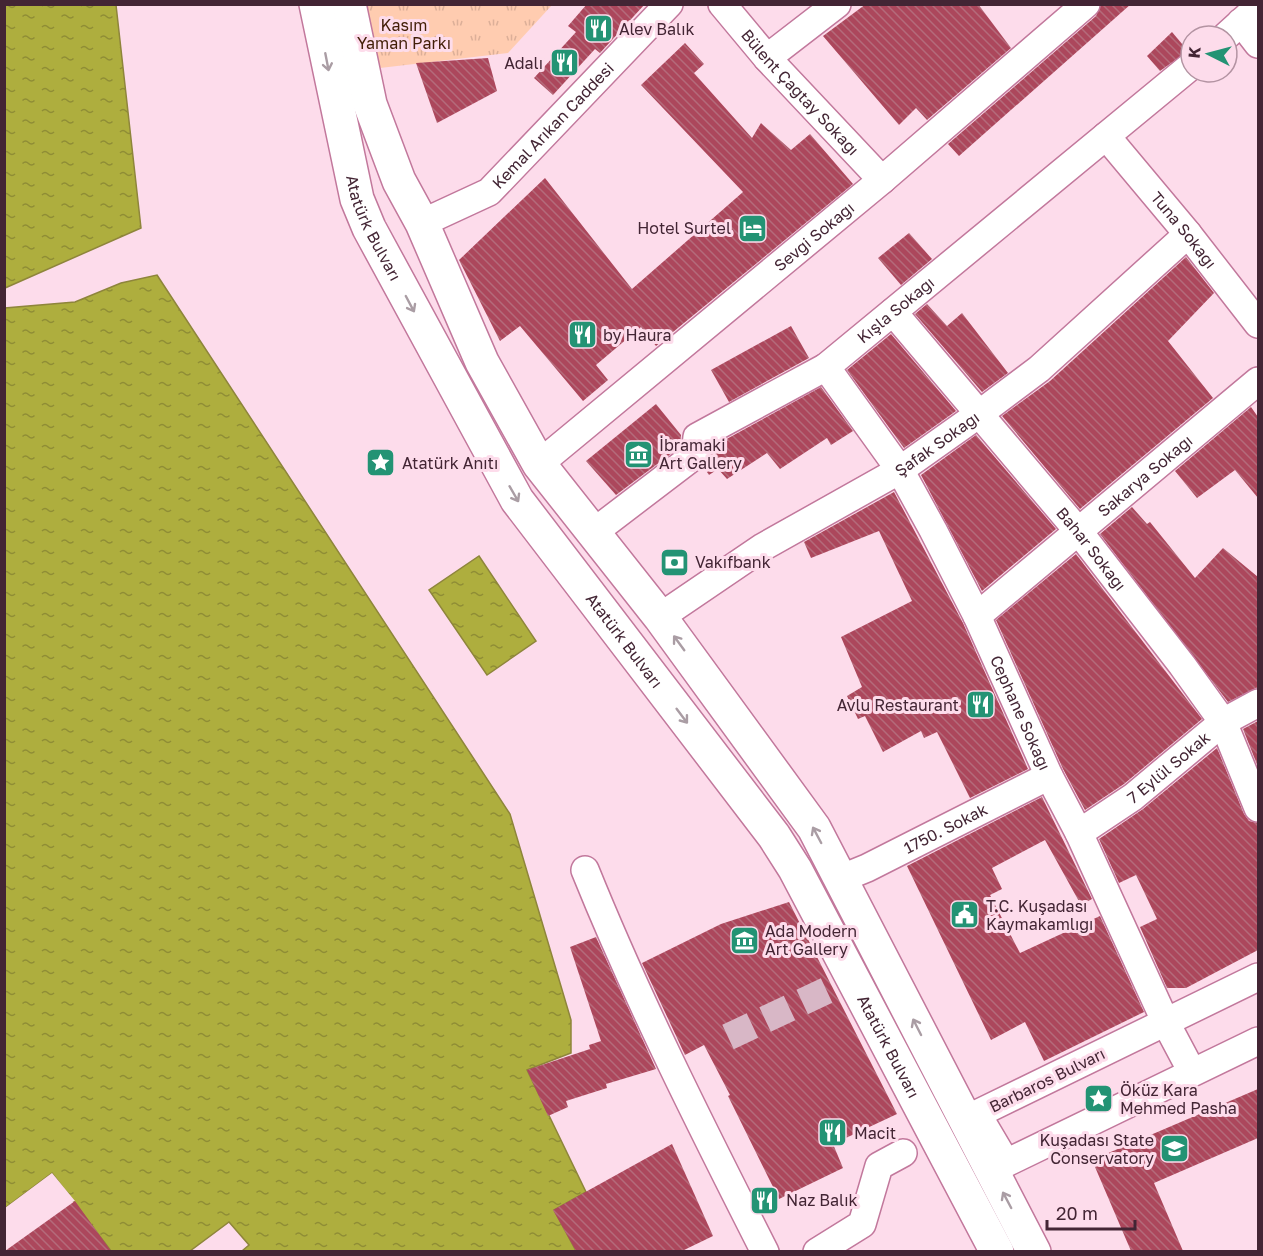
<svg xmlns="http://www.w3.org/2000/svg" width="1263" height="1256" font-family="'Golos Text',sans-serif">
<defs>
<pattern id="grass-tufts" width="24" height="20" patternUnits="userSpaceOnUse" patternTransform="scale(1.5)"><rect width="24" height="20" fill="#ffccb0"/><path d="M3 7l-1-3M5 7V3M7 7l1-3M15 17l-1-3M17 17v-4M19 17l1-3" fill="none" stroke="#dcaf98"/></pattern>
<pattern id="water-ripples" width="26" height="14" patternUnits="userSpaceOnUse" patternTransform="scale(1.5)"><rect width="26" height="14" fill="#aeae3e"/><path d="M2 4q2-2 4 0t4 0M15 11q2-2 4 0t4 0" fill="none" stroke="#8f8d35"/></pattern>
<pattern id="building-back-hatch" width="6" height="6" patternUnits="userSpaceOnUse" patternTransform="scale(1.5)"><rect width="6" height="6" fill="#ac475c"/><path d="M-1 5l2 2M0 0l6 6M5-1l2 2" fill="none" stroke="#b46b7b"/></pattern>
</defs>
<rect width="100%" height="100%" fill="#fddceb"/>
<path fill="url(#grass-tufts)" d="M364,5H552L508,53L380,68Z"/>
<g fill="url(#water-ripples)" stroke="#8e853b" stroke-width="1.5">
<path d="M5,4L116,5L141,228L5,288Z"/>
<path d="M157,275L510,814L571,1020V1053L527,1070L586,1192L554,1210L576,1251H242L249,1245L229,1222L190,1251H111L52,1173L5,1208V308L75,302L121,283Z"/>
<path d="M479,556L536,641L487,675L429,590Z"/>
</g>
<path fill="#fddceb" d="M52,1173L75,1201L72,1202L52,1177L4,1211L5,1208Z"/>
<g fill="url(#building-back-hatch)">
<path d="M587,4H645L600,53L595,49L553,95L534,78L576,32L568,26Z"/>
<path d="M866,4H978L1011,48L927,120L916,108L899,125L823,36Z"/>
<path d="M1101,4H1131L959,156L948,144L1096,16Z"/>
<path d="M1172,32L1188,51L1160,71L1147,56Z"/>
<path d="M685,43L704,64L694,73L752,138L761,123L791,150L810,134L853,184L656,346L641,327L596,365L608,380L583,401L520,326L500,341L459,260L545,178L632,289L743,192L641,85Z"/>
<path d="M488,58L497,91L437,123L416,63Z"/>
<path d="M909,233L932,259L901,285L878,258Z"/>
<path d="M1186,257L1214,293L1168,341L1213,398L1080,509L1002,416L1050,381Z"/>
<path d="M927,304L947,326L962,313L1008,373L982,392L915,314Z"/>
<path d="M791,326L809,358L729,402L711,370Z"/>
<path d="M891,334L956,411L904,448L847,370Z"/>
<path d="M821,387L853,431L831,445L827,438L780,469L767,453L727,479L718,469L709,475L704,468L709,462L712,447Z"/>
<path d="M656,404L681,435L680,447L616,495L586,461Z"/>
<path d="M1251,407L1258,417V498L1235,470L1197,498L1175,471Z"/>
<path d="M976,435L1056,529L982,591L921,475Z"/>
<path d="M894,492L963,623L1028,769L970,798L937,732L924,738L921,731L883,752L865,716L858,719L847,696L862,687L841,637L912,601L879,531L811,558L804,542Z"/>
<path d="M1132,507L1147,524L1150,522L1195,578L1223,548L1258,577V687L1228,702L1100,534Z"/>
<path d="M1076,554L1202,719L1124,784L1085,810L1063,769L996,620Z"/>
<path d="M1258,721V767L1243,729Z"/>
<path d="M1217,748L1244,814L1249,821L1258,823V950L1186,988H1167L1140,927L1157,919L1136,875L1119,883L1099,839L1143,809Z"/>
<path d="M1042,797L1092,899L1081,905L1045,840L992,868L1002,889L990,895L1020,953L1100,916L1144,1012L1044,1061L1025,1022L991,1040L907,866Z"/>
<path d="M789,902L897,1114L833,1144L843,1168L779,1199L728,1096L730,1095L704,1045L685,1055L642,963L721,924Z"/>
<path d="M596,937L656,1069L606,1084L607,1088L566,1101L568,1107L548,1116L527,1070L590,1049L589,1045L601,1041L570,947Z"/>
<path d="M1258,1089V1138L1154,1183L1183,1251H1131L1092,1160Z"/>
<path d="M672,1144L713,1236L682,1251H576L553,1210Z"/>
<path d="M75,1201L111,1251H5Z"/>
</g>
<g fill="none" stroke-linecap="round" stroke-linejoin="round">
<path stroke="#d8b7c6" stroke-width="27" stroke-dasharray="27 14" stroke-linecap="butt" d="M728,1037L832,988"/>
<defs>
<g id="pedestrian">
<path id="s1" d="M722,4L767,58L882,180"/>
<path d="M1241,22L1258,44"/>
<path d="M1226,36L1258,7"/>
<path d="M767,58L837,4"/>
<path id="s2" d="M1106,136L1188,234L1258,324"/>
<path id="s3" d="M422,223L489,192L669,4"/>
<path id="s4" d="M893,312L1079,532L1182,665L1223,722L1258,808"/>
<path id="s5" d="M826,367L900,470L933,530L977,616L1049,776L1079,833L1166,1023L1192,1072"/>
<path id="s6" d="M539,464L882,180L1086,4"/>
<path id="s7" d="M594,532L695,455L697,437L826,367L1191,66"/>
<path id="s8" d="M977,616L1258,381"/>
<path id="s9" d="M660,617L763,547L900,470L979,414L1039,369L1188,234"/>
<path id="s10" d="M1079,833L1133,797L1223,722L1258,703"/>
<path d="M585,870C638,1001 701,1126 765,1252"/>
<path id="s11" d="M840,879L867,868L1049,776"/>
<path d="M1258,977L977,1114L1006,1163L1258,1041"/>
<path d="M817,1252L862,1224L879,1166L903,1153"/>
</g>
<g id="secondary">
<path id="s12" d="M316,4L357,199L369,228L517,500L774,836L795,869L997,1252"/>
<path d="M349,4L370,104L399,181L422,223L482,362L539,464L660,617L814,828L1034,1252"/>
</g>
</defs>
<use href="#pedestrian" stroke="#c2789c" stroke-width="30"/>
<use href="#secondary" stroke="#c2789c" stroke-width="36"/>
<use href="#pedestrian" stroke="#fff" stroke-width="27"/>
<use href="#secondary" stroke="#fff" stroke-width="33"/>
</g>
<defs><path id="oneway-shaft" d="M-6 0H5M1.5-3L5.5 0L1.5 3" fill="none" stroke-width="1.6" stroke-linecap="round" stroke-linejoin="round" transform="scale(1.5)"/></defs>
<g stroke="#aa9da4">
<use href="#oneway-shaft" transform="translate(327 62) rotate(79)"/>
<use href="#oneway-shaft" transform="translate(410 304) rotate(62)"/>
<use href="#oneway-shaft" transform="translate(514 494) rotate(60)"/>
<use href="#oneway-shaft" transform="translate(679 643) rotate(-126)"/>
<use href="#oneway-shaft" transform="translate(682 716) rotate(53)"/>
<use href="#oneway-shaft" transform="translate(817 835) rotate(-118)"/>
<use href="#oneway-shaft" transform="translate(917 1027) rotate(-117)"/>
<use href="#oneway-shaft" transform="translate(1007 1200) rotate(-118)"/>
</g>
<defs>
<symbol id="restaurant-square" viewBox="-11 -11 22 22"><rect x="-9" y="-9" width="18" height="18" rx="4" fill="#239374" stroke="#fddceb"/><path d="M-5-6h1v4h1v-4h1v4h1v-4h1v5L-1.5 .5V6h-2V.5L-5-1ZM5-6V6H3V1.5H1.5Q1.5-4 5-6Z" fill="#fff"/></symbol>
<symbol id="hotel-square" viewBox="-11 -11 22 22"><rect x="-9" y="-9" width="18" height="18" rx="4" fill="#239374" stroke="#fddceb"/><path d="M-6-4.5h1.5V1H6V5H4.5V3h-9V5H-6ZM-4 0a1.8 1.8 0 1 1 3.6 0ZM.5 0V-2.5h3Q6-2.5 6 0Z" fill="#fff"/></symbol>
<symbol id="museum-square" viewBox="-11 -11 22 22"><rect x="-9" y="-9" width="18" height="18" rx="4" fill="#239374" stroke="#fddceb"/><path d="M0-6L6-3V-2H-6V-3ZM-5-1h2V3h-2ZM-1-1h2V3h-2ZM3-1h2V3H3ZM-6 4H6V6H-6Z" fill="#fff"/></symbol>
<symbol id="sight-square" viewBox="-11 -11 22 22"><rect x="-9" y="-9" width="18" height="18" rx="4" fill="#239374" stroke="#fddceb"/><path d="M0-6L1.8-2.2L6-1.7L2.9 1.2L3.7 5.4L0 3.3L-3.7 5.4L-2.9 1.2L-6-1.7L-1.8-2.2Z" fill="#fff"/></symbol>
<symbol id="bank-square" viewBox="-11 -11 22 22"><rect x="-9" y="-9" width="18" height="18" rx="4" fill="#239374" stroke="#fddceb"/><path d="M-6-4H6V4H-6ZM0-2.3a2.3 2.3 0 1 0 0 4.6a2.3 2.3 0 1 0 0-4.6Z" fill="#fff"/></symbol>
<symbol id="civic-square" viewBox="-11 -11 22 22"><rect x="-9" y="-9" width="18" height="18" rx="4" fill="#239374" stroke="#fddceb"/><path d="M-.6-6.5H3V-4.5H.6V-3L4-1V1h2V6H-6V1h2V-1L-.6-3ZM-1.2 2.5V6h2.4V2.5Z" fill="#fff"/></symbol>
<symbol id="university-square" viewBox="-11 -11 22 22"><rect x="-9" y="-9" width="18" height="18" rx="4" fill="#239374" stroke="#fddceb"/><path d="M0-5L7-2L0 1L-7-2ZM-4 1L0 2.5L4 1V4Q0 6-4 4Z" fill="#fff"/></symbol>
</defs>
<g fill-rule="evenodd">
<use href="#restaurant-square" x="582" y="12" width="33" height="33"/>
<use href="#restaurant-square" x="548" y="46" width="33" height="33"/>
<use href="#hotel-square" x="736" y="212" width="33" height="33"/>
<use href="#restaurant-square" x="566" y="318" width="33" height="33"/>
<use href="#museum-square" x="622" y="438" width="33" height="33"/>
<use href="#sight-square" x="364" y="446" width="33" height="33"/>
<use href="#bank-square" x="658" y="546" width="33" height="33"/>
<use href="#restaurant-square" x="964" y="688" width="33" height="33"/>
<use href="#civic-square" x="948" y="898" width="33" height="33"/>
<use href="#museum-square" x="728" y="924" width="33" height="33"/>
<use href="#sight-square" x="1082" y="1082" width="33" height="33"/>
<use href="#restaurant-square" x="816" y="1116" width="33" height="33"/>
<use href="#university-square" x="1158" y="1132" width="33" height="33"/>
<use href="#restaurant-square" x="748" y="1184" width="33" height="33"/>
</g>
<g text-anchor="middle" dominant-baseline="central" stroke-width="6" stroke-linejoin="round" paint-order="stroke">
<g font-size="16" fill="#421e07" stroke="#fddceb">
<text x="404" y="25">Kasım<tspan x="404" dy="18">Yaman Parkı</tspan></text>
</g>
<g font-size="16" fill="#432534" stroke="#fddceb" text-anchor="start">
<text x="619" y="29">Alev Balık</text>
<text x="543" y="63" text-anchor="end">Adalı</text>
<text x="731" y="228" text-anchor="end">Hotel Surtel</text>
<text x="603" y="335">by Haura</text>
<text x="659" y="445">İbramaki<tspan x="659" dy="18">Art Gallery</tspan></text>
<text x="402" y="463">Atatürk Anıtı</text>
<text x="695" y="562">Vakıfbank</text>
<text x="959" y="705" text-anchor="end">Avlu Restaurant</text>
<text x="986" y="906">T.C. Kuşadası<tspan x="986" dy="18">Kaymakamlığı</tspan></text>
<text x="765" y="931">Ada Modern<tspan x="765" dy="18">Art Gallery</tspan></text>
<text x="1120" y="1090">Öküz Kara<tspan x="1120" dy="18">Mehmed Pasha</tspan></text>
<text x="854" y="1133">Macit</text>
<text x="1154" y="1140" text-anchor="end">Kuşadası State<tspan x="1154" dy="18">Conservatory</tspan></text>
<text x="786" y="1200">Naz Balık</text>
</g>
<g font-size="16" fill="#432534" stroke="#fddceb">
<text stroke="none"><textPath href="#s1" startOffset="118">Bülent Çağtay Sokağı</textPath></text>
<text stroke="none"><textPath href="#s3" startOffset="166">Kemal Arıkan Caddesi</textPath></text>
<text stroke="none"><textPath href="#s12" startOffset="232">Atatürk Bulvarı</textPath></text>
<text stroke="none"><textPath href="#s2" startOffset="122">Tuna Sokağı</textPath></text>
<text stroke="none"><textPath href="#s6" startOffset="357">Sevgi Sokağı</textPath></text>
<text stroke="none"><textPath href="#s7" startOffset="382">Kışla Sokağı</textPath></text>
<text stroke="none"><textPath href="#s9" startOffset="327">Şafak Sokağı</textPath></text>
<text stroke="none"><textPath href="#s8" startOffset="219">Sakarya Sokağı</textPath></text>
<text stroke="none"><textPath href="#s4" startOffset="309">Bahar Sokağı</textPath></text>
<text stroke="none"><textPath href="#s12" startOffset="717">Atatürk Bulvarı</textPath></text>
<text stroke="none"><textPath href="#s5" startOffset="398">Cephane Sokağı</textPath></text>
<text stroke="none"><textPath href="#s10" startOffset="111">7 Eylül Sokak</textPath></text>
<text stroke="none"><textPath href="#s11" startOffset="117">1750. Sokak</textPath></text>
<text stroke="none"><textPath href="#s12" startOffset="1203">Atatürk Bulvarı</textPath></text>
<text transform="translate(1047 1080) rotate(-26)">Barbaros Bulvarı</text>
</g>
</g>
<rect width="1263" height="1256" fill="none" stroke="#432534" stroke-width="12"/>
<g transform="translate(1209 54) rotate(276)"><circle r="28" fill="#fddceb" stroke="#b393a2" stroke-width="1.5"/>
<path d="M0-4.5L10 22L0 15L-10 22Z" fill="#239374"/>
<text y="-9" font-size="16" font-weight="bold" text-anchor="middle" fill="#432534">K</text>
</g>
<path d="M1047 1220v9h88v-9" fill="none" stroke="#432534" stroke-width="3"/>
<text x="1056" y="1220" font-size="18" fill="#432534" stroke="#fddceb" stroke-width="4.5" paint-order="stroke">20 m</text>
</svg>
